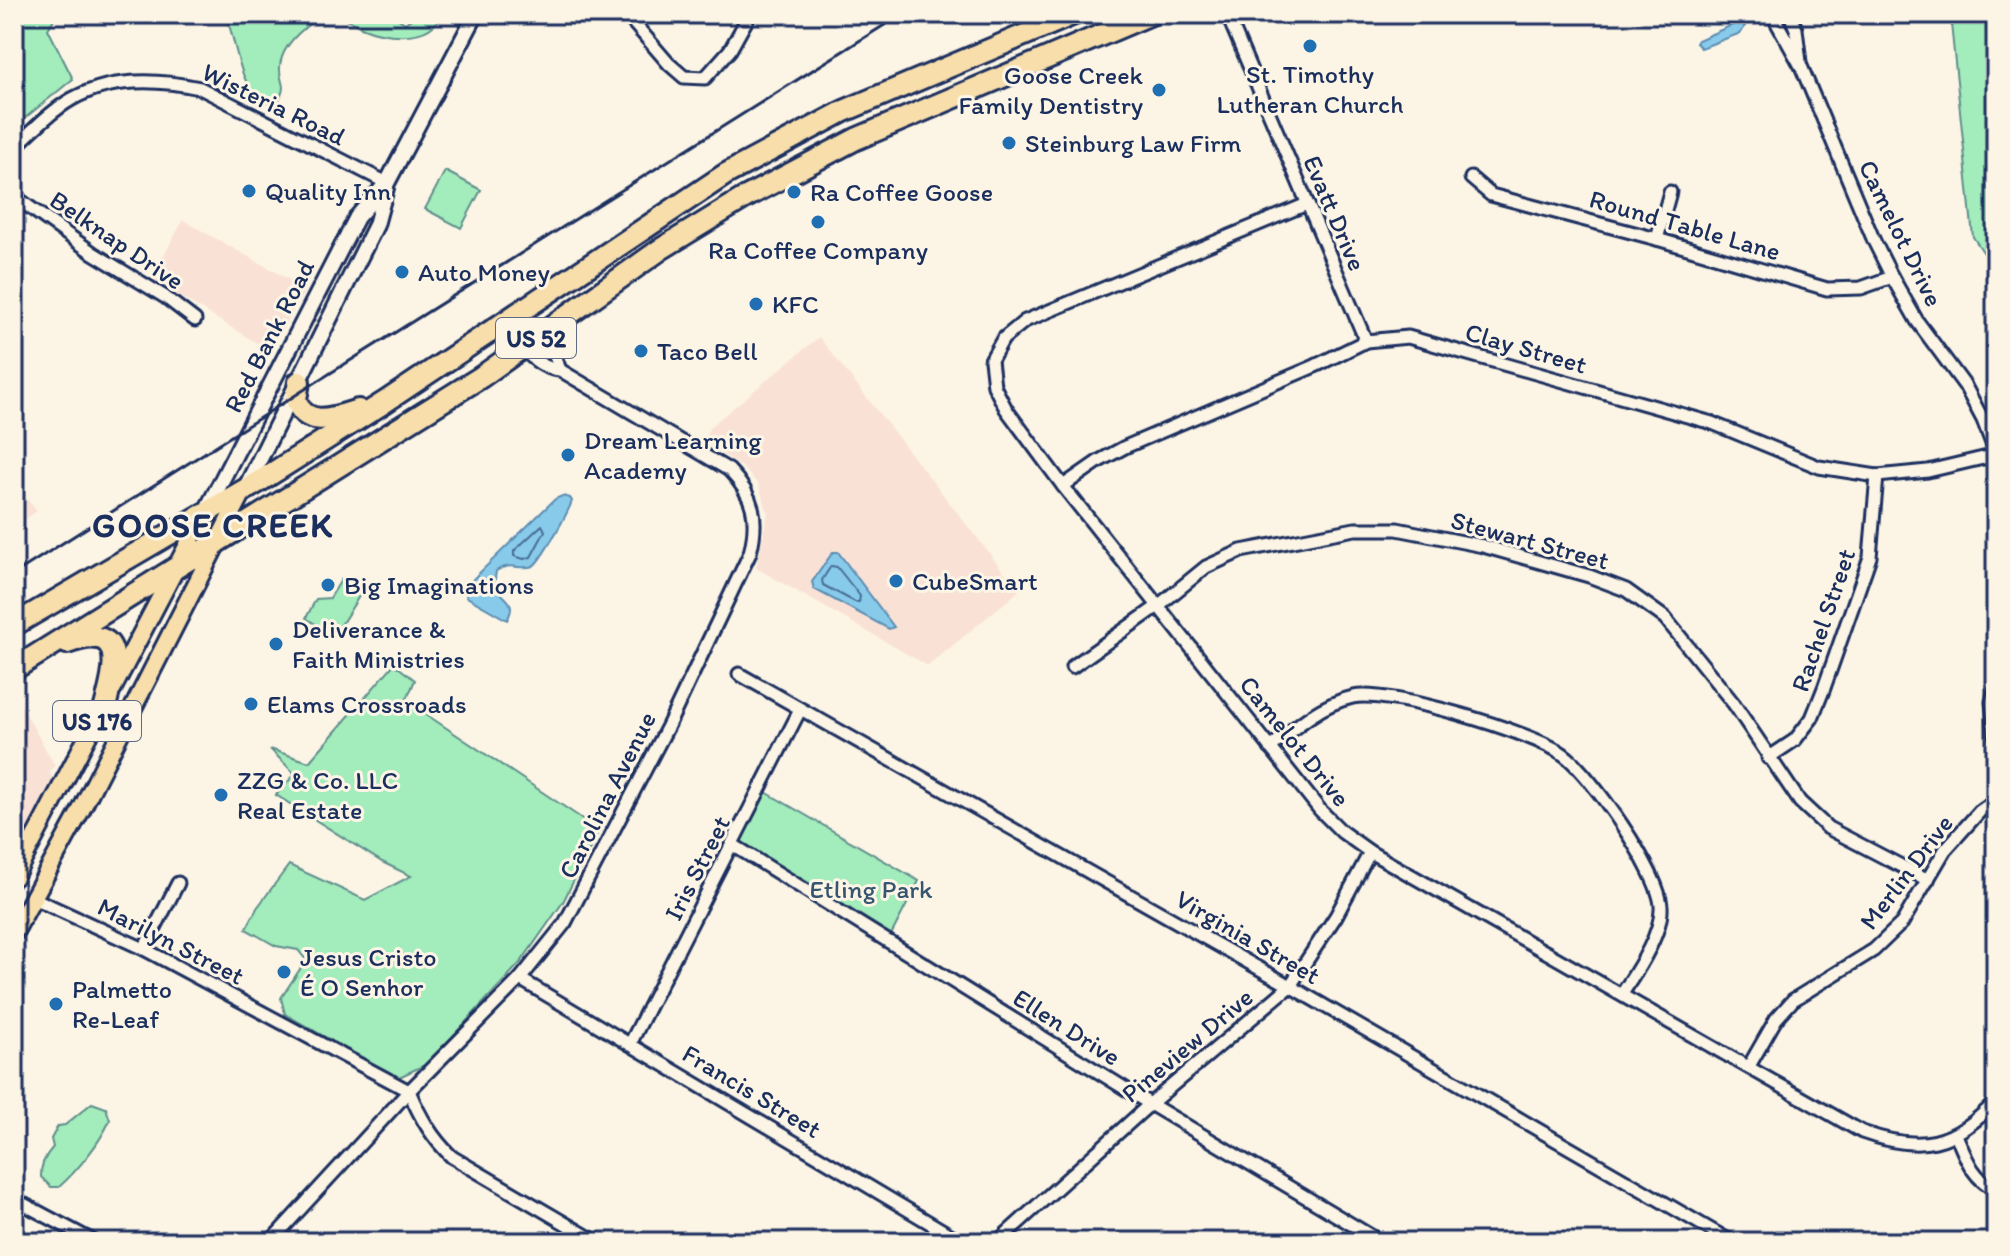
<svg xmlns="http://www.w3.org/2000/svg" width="2010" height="1256" font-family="Itim,sans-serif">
<rect width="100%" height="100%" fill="#fcf5e5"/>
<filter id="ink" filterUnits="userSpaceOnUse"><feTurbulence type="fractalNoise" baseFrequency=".0125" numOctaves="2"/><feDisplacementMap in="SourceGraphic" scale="16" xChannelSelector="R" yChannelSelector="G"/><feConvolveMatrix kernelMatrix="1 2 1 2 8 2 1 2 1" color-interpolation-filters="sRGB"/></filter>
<g filter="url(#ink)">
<g fill="#f9e2d5">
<path d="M183,220L306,289L270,351L151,279Z"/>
<path d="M819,337L1019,591L928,666L756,568L768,513L758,484L742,467L703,441L710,427Z"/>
<path d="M14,484L37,511L14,527Z"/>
<path d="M16,696L55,766L50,772L53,780L14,855Z"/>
</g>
<g fill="#a3ecbb" stroke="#5f8e8c" stroke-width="2">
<path d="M14,14H57L48,29L73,79L14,127Z"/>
<path d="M236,14H332C310,18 281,45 280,67C279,87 289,80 277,105C272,103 263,102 259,98C240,85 236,44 228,22Z"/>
<path d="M339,14H391L405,23L418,14H441C431,43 385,37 361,27C354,24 346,18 339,14Z"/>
<path d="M1950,14H1996V271L1973,237Z"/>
<path d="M445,171L481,190L461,228L425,209Z"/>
<path d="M341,580L361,593L334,636L306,618L316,599L330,598Z"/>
<path d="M394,664L415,680L406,701L599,830L563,902L521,962L427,1064L397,1078L285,1014L281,998L306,960L298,950L276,946L246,929L257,908L289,865L365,900L411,876L382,862L276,795L295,774L270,749L309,762Z"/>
<path d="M764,791L919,881L890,937L742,846L739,841Z"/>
<path d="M92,1103L106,1108L110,1120C100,1143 77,1171 59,1187H51L41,1177C40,1166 45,1156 53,1147L51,1139L58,1126L65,1125Z"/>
</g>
<g fill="#88caea" stroke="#5c8cb2" stroke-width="2">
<path d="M1739,22L1745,26L1741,33L1701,48L1696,43L1698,40Z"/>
<path d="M562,496L570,498L572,501C569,511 540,563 533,566C520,571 511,561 496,571L494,586C504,599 518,601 507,620L467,597L465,590L468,584L555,499Z"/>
<path d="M833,552H838L894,627L889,629L814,589L812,582Z"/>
</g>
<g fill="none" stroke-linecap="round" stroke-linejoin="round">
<g stroke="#476d96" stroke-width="2">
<path d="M542,525L545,531L531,557L524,559L514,556V551Z"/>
<path d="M831,566L837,567L860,596L859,602H855L823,585L822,580Z"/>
</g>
<defs>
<g id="street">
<path d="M626,14L669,64L684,77L705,78L730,50L750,14"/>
<path d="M1227,14L1366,341"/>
<path d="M1772,14L1801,66L1874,241L1892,277L1917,321L1965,386L1983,420L1996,454"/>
<path d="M1790,14L1796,29L1800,62"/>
<path d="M14,148C32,131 51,111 72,99C111,77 158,79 200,88L387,183"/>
<path d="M1471,178L1491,195L1657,239L1827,289L1861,288L1892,277"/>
<path d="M14,196L93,253L165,297L195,320"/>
<path d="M1307,204L1025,321L1003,339L991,360L994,386L1006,409L1063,486L1320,810L1342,832L1370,852L1862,1132C1920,1153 1954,1146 1996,1101"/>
<path d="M1657,239L1670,192"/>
<path d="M548,330L550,342L560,370"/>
<path d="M1063,486L1099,461L1125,447L1315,366L1366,341L1408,337L1712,423L1819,467L1877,476L1928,471L1996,455"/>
<path d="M1072,667L1158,606L1206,567L1241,551L1355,529H1397L1483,546L1589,576L1626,590L1665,618L1734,704L1800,802L1828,828L1928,880"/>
<path d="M739,674L1290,986L1732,1242"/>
<path d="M1996,687L1992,702L1996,743"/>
<path d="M1270,748C1295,727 1321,704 1353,697C1389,689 1532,732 1563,754C1591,774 1659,872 1661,906C1663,933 1636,972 1622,994"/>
<path d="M1768,758L1795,740L1812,718L1824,688L1870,557L1877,476"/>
<path d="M733,845L1150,1104L1381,1242"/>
<path d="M33,898L144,949L409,1091C420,1117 432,1138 452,1157L597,1242"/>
<path d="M144,949L178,883"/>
<path d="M520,979L962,1242"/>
<path d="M630,1044L800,710"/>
<path d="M1749,1066L1776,1019L1793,1000L1874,950L1902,923L1945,850L1980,811L1996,800"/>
<path d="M1956,1135C1966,1158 1972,1178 1996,1190"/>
<path d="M14,1199L95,1242"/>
<path d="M270,1242L409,1091L520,979L565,923L668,726L750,553C759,518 754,496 729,470L560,370C535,369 517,342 504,322"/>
<path d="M997,1242L1150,1104L1290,986L1336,916L1370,852"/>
</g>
<g id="secondary">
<path d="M244,491L376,225L386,188"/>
<path d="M206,511L357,217L387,183L476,14"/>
</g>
<g id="primary">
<path d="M14,877L203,516"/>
<path d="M14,933L80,812L243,492"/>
</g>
<g id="highway">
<path d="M299,382L296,399C305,430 336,417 358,410"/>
<path d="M14,625L260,481L385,402L726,174L844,111L1074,14"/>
<path d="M67,643C128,621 115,669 105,707"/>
<path d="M14,669L481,377L661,249L746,197L856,139L1151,14"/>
</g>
</defs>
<use href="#street" stroke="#1b2f5e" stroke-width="17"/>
<use href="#secondary" stroke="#1b2f5e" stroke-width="20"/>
<use href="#primary" stroke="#1b2f5e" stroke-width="22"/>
<use href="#highway" stroke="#1b2f5e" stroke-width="26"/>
<use href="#street" stroke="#fcf5e5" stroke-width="11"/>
<use href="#secondary" stroke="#fcf5e5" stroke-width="14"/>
<use href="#primary" stroke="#f8deab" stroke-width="16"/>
<use href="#highway" stroke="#f8deab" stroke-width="20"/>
<path stroke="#1b2f5e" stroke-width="3" d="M14,574L321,379L902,14"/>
</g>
</g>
<g fill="#1f6fb2" stroke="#fcf5e5" stroke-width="3">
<circle cx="1310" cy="46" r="8"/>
<circle cx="1159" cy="90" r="8"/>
<circle cx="1009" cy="143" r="8"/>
<circle cx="249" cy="191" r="8"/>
<circle cx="794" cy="192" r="8"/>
<circle cx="818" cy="222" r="8"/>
<circle cx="402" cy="272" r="8"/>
<circle cx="756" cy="304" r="8"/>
<circle cx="641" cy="351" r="8"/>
<circle cx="568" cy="455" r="8"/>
<circle cx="896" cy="581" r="8"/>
<circle cx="328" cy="585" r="8"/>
<circle cx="276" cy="644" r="8"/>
<circle cx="251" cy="704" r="8"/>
<circle cx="221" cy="795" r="8"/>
<circle cx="284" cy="972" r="8"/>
<circle cx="56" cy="1004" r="8"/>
</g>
<g text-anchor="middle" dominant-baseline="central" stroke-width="6" stroke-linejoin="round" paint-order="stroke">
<g fill="#fcf5e5" stroke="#5e6a86" stroke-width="2">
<rect x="496" y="318" width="80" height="40" rx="6"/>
<rect x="53" y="701" width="88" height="40" rx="6"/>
</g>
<g font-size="24" font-weight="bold" fill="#1b2f5e">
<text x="536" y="338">US 52</text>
<text x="97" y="721">US 176</text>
</g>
<g font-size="26" fill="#1b2f5e" stroke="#fcf5e5" text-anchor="start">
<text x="1310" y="74" text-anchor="middle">St. Timothy<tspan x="1310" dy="30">Lutheran Church</tspan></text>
<text x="1143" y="75" text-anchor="end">Goose Creek<tspan x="1143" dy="30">Family Dentistry</tspan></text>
<text x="1025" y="143">Steinburg Law Firm</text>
<text x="265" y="191">Quality Inn</text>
<text x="810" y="192">Ra Coffee Goose</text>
<text x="818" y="250" text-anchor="middle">Ra Coffee Company</text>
<text x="418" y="272">Auto Money</text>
<text x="772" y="304">KFC</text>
<text x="657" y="351">Taco Bell</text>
<text x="584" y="440">Dream Learning<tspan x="584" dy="30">Academy</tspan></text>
<text x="912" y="581">CubeSmart</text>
<text x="344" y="585">Big Imaginations</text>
<text x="292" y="629">Deliverance &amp;<tspan x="292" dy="30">Faith Ministries</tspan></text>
<text x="267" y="704">Elams Crossroads</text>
<text x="237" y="780">ZZG &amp; Co. LLC<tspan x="237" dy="30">Real Estate</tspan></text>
<text x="300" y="957">Jesus Cristo<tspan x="300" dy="30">É O Senhor</tspan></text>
<text x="72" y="989">Palmetto<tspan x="72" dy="30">Re-Leaf</tspan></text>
</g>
<g font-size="26" fill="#1b2f5e" stroke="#fcf5e5">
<text transform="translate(274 104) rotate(26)">Wisteria Road</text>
<text transform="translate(1335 213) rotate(67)">Evatt Drive</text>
<text transform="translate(1685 225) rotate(16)">Round Table Lane</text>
<text transform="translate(1901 233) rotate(64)">Camelot Drive</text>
<text transform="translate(117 240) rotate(34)">Belknap Drive</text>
<text transform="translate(269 336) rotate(-63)">Red Bank Road</text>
<text transform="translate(1526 348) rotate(16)">Clay Street</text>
<text transform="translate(1530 540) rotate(15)">Stewart Street</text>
<text transform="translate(1823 620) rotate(-71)">Rachel Street</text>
<text transform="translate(1295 741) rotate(51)">Camelot Drive</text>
<text transform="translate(607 795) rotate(-63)">Carolina Avenue</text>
<text transform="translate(697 868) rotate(-63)">Iris Street</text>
<text transform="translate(1906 872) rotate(-53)">Merlin Drive</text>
<text transform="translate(1248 937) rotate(30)">Virginia Street</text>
<text transform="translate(171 941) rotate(27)">Marilyn Street</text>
<text transform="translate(1067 1027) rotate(32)">Ellen Drive</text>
<text transform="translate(1187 1045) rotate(-40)">Pineview Drive</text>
<text transform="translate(752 1091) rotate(31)">Francis Street</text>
</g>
<g font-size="26" fill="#365571" stroke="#fcf5e5">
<text x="871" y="889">Etling Park</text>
</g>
<g font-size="34" font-weight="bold" letter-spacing="2" fill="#1b2f5e" stroke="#fcf5e5">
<text x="213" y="525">GOOSE CREEK</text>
</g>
</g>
<rect width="2010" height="1256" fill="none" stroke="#fcf5e5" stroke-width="48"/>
<rect x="24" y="24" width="1962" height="1208" fill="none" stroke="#1b2f5e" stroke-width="3" filter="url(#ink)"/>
</svg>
